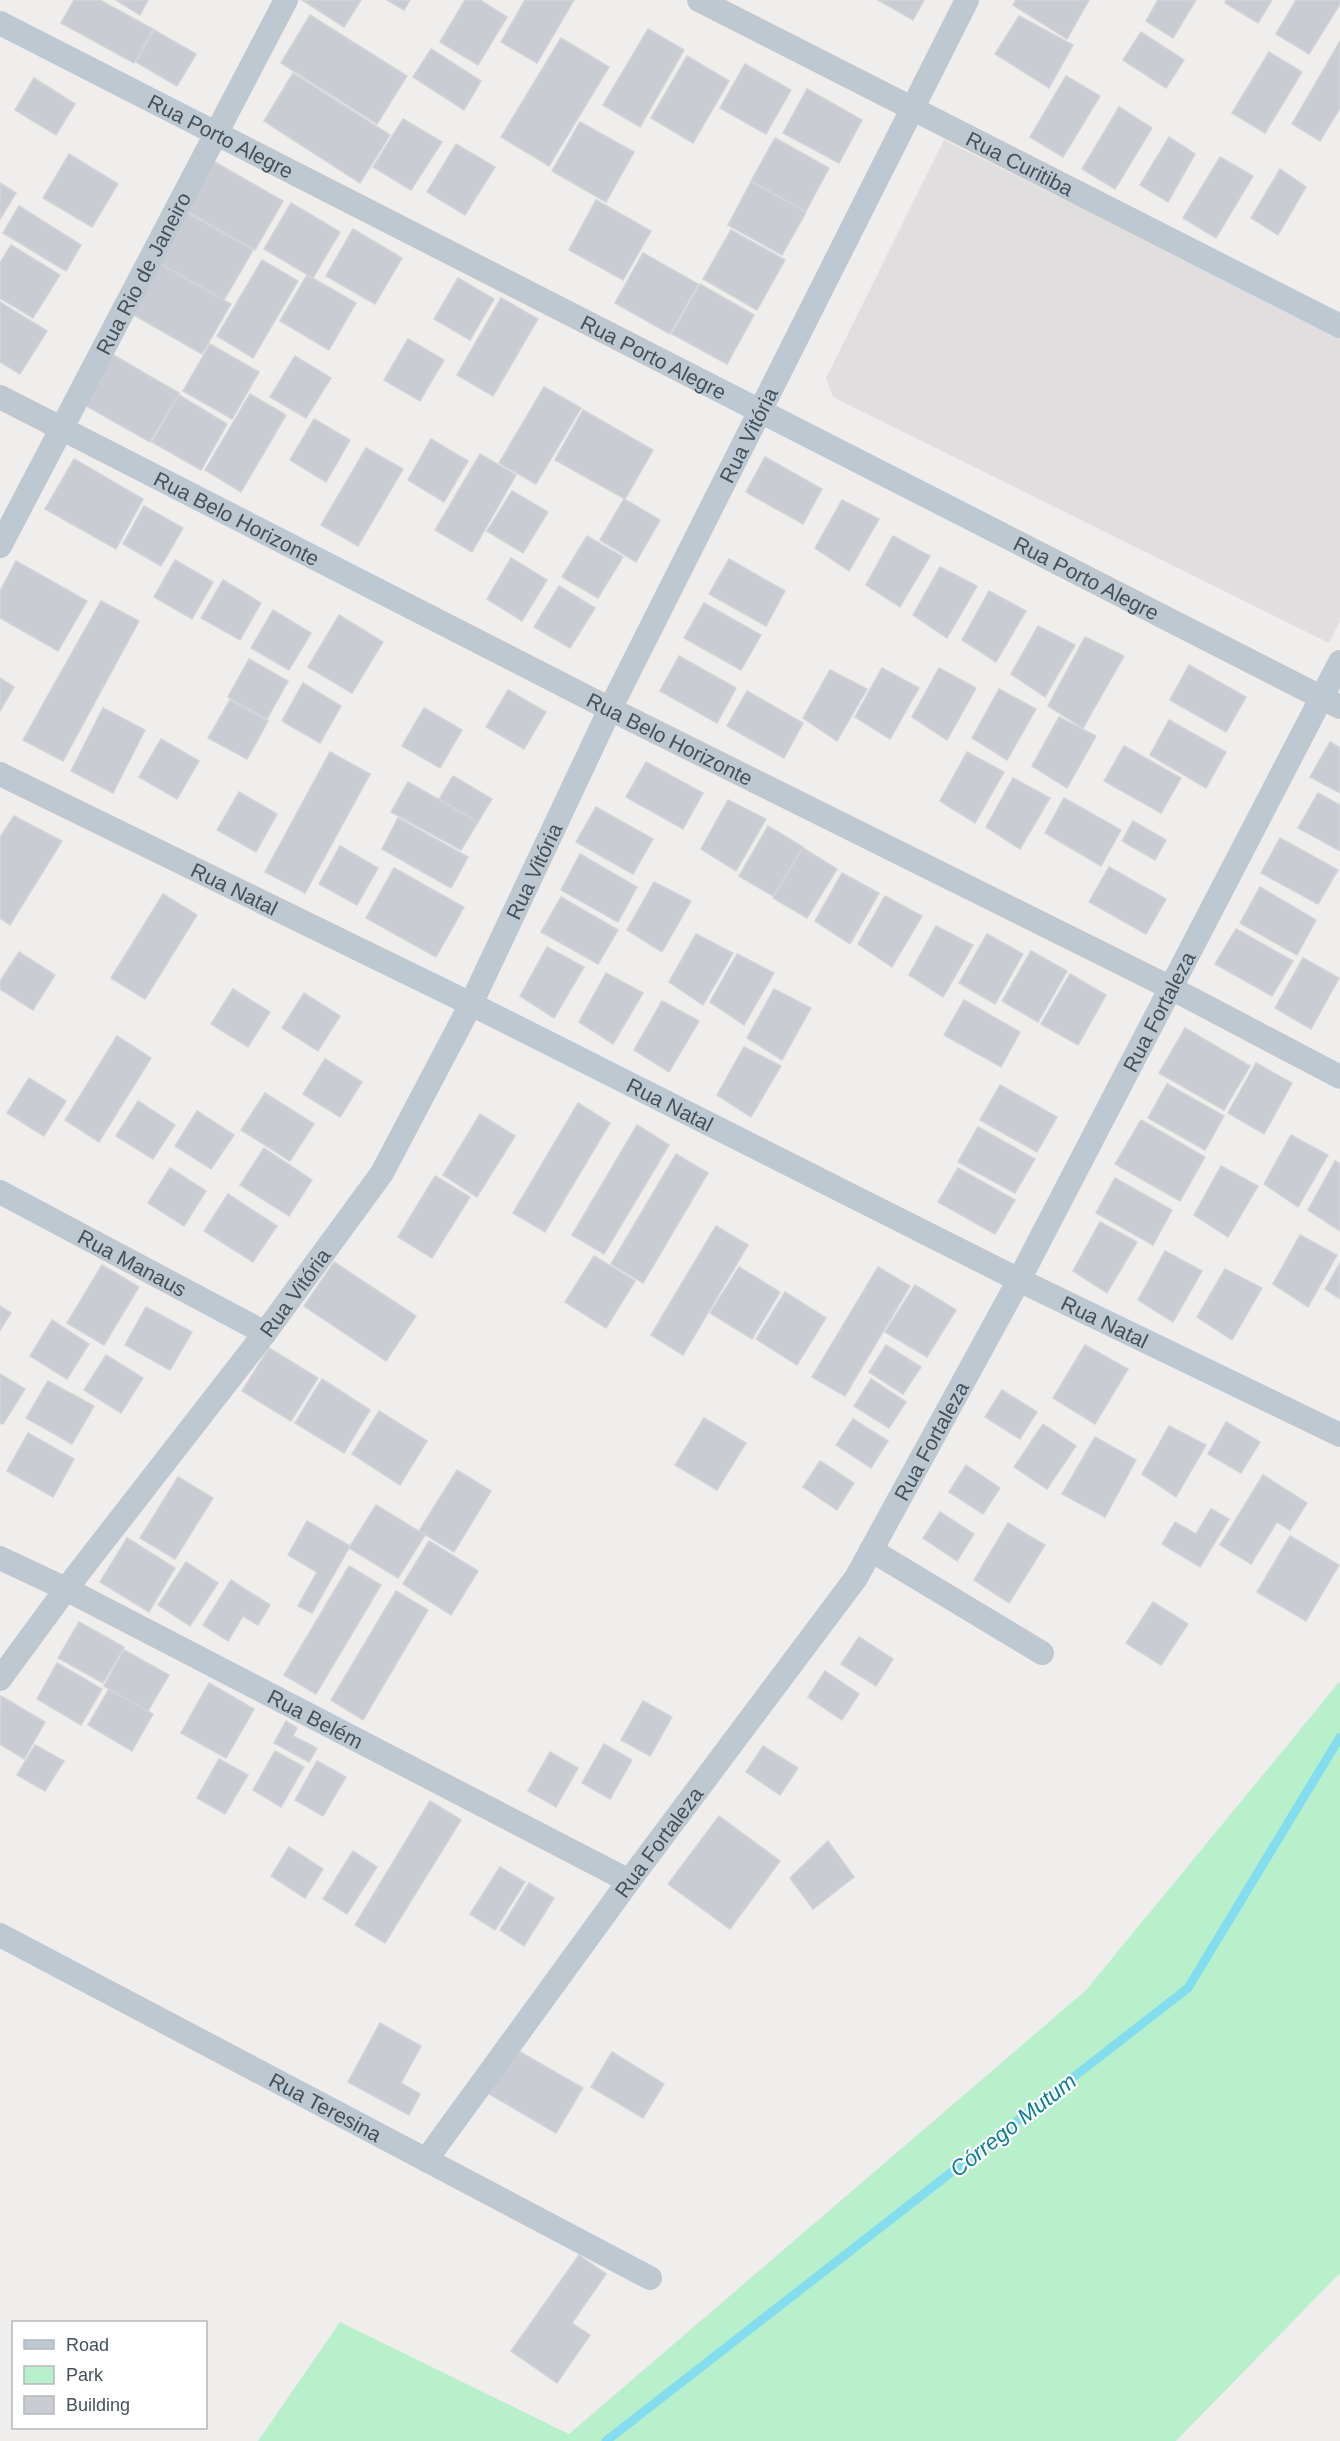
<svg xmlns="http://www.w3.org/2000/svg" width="1340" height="2441" font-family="Helvetica,sans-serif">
<rect width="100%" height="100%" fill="#f0eded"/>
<path fill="#e1dedf" d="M944,140L1340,336V621L1329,643L833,397L826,378Z"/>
<path fill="#b9f0cc" d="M1340,1681V2273L1176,2441H258L340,2322L569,2434L1086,1990Z"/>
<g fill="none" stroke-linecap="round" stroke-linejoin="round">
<path stroke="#84ddee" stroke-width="9" d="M606,2441L1188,1988L1340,1737"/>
</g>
<g fill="#c9ccd2" stroke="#d1d3d9" stroke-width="1.5">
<path d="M74,0H100L153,29L134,63L61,23Z"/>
<path d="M116,0H148L140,15Z"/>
<path d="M302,0H361L344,27Z"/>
<path d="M387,0H410L404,10Z"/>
<path d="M465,0H480L507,17L478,65L440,42Z"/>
<path d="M525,0H574L537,63L501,42Z"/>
<path d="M878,0H924L913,20Z"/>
<path d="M1016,0H1089L1067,39L1013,5Z"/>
<path d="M1158,0H1196L1173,38L1146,21Z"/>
<path d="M1226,0H1272L1258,23L1225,3Z"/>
<path d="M1296,0H1340V4L1309,54L1276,34Z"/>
<path d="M310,15L407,76L377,124L281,63Z"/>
<path d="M1019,16L1073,45L1049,88L995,54Z"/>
<path d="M648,29L684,50L640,127L603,105Z"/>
<path d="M154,30L196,54L177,86L136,62Z"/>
<path d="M1141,32L1184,60L1166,88L1123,60Z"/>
<path d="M561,38L609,67L549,166L501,137Z"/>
<path d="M1340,41V108L1320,141L1292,124Z"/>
<path d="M431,49L481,81L464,110L413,77Z"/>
<path d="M1269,52L1302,72L1265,133L1232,113Z"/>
<path d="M687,56L729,81L693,143L651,118Z"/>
<path d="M745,64L791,90L766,134L720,108Z"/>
<path d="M293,73L390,135L360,183L264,121Z"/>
<path d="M1066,76L1100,96L1063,157L1030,137Z"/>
<path d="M34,78L75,104L56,135L15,110Z"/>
<path d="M807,89L862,120L839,163L783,133Z"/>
<path d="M1119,107L1152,128L1115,189L1082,169Z"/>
<path d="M403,119L442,142L411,190L373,167Z"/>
<path d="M580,122L634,152L606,202L552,171Z"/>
<path d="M1169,137L1195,154L1168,202L1140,185Z"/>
<path d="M775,138L829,168L806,211L751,181Z"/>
<path d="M456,144L495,167L465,215L427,192Z"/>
<path d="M69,154L118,184L92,227L43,198Z"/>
<path d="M1220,157L1253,176L1216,238L1183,218Z"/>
<path d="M213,161L283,201L255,250L185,210Z"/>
<path d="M1280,169L1306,187L1278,235L1251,218Z"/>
<path d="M751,182L806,212L782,255L728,225Z"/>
<path d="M0,183L16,193L0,219Z"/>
<path d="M596,200L651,231L623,280L569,250Z"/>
<path d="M291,203L340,232L313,278L264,249Z"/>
<path d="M19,206L81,245L66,271L3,233Z"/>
<path d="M182,210L253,250L224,300L154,260Z"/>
<path d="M353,229L402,258L375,304L326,276Z"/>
<path d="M731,230L785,260L757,310L703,279Z"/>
<path d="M11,245L60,275L33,318L0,298V263Z"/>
<path d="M643,253L698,284L670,334L615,303Z"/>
<path d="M262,260L298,281L253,358L217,336Z"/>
<path d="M160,264L231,304L202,354L132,314Z"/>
<path d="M307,275L356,303L329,350L280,321Z"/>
<path d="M458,278L494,299L470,340L434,319Z"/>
<path d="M700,284L754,315L727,364L672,334Z"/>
<path d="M501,298L538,319L493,396L457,375Z"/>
<path d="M0,302L47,331L20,374L0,362Z"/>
<path d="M408,339L444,360L420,401L384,380Z"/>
<path d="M210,344L259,372L232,419L183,391Z"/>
<path d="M110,353L179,393L150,442L81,403Z"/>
<path d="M295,356L331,378L306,418L270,397Z"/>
<path d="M544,387L581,408L536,484L499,463Z"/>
<path d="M250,394L286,415L241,492L205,470Z"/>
<path d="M179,395L227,424L201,470L152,442Z"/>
<path d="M583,410L653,450L625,499L555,460Z"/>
<path d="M314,419L350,440L326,482L290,460Z"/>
<path d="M431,439L468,461L444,502L408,480Z"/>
<path d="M366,448L403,469L358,546L321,525Z"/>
<path d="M480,454L516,475L472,552L435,530Z"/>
<path d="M765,457L822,489L803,524L746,492Z"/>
<path d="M74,459L143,499L116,549L45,509Z"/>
<path d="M512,491L548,512L523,553L487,531Z"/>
<path d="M624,499L660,520L636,562L600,540Z"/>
<path d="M842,500L879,519L849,571L815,548Z"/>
<path d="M144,506L183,528L161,566L123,544Z"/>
<path d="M587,536L623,557L598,598L562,577Z"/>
<path d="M893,536L930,556L900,607L866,585Z"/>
<path d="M511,558L547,580L522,621L487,599Z"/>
<path d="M729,559L785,591L766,626L709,594Z"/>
<path d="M175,560L213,582L192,619L154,597Z"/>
<path d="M16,561L87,601L58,651L0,618V591Z"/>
<path d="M940,567L977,586L947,638L913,615Z"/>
<path d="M223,580L261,603L240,640L201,618Z"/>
<path d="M559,586L595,608L570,648L534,627Z"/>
<path d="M989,591L1026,611L996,662L962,640Z"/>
<path d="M101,601L139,621L63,761L23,740Z"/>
<path d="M704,603L761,635L741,670L684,638Z"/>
<path d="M273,610L311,633L289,670L251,648Z"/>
<path d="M339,615L383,642L352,693L308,667Z"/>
<path d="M1038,626L1075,645L1045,697L1011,674Z"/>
<path d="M1085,637L1124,656L1083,728L1048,706Z"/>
<path d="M679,656L736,688L717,723L660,691Z"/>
<path d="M249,659L288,681L267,719L228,697Z"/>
<path d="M1189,665L1246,697L1226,732L1170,700Z"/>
<path d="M882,668L919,688L890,739L855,717Z"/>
<path d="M939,668L976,688L947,740L912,717Z"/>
<path d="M830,670L867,689L837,741L803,718Z"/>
<path d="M0,678L14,687L0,711Z"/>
<path d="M303,683L341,706L320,743L282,721Z"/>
<path d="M999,689L1036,709L1007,760L972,738Z"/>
<path d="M508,690L546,712L524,749L486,727Z"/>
<path d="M747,691L803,723L784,758L727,726Z"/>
<path d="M230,700L268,721L247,759L208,738Z"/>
<path d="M103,708L145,730L113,793L71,771Z"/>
<path d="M424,708L462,730L440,768L402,746Z"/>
<path d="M1059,717L1096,736L1067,788L1032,766Z"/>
<path d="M1169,720L1226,752L1206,788L1150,755Z"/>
<path d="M161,739L199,761L177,799L139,777Z"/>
<path d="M1330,742L1340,748V793L1310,777Z"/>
<path d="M1124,746L1181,778L1161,813L1104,781Z"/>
<path d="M330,752L370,774L305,893L265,872Z"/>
<path d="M967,752L1004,772L975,823L940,801Z"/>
<path d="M646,762L703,793L683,829L626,797Z"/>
<path d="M453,776L492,799L478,822L439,799Z"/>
<path d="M1013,778L1050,798L1020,849L986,827Z"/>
<path d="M408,782L478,822L461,850L391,812Z"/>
<path d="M239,792L277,814L256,852L217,830Z"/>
<path d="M1318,793L1340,805V851L1298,828Z"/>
<path d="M1064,798L1121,830L1101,866L1045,833Z"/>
<path d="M728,800L766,819L736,871L701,849Z"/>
<path d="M596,807L653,839L633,874L576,842Z"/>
<path d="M14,816L62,841L10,925L0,918V837Z"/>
<path d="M398,818L468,857L451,888L382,849Z"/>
<path d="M1133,821L1166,840L1155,860L1122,841Z"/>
<path d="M768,826L803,847L773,896L739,876Z"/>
<path d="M1280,838L1338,870L1318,904L1261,873Z"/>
<path d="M340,846L378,868L357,905L319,884Z"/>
<path d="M803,848L837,869L807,918L773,898Z"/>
<path d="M580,854L637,887L618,922L561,890Z"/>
<path d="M1109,867L1166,899L1146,934L1089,902Z"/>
<path d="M394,868L464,907L436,957L366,918Z"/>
<path d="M842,873L879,893L850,944L815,921Z"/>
<path d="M654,882L691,901L662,952L627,930Z"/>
<path d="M1260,887L1316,920L1297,955L1240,923Z"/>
<path d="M163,894L197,915L145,999L111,978Z"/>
<path d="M885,896L922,916L892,967L858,944Z"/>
<path d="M561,897L618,930L598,964L541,932Z"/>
<path d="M936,926L973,945L943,997L909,975Z"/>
<path d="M1236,929L1293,961L1272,996L1215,964Z"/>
<path d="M696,934L733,953L703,1005L669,982Z"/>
<path d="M987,934L1023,954L995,1004L959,983Z"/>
<path d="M547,947L584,967L554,1018L520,996Z"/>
<path d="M1031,951L1067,971L1038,1022L1002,1001Z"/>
<path d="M19,952L55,975L33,1010L0,989V981Z"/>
<path d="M737,954L774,973L744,1025L710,1002Z"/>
<path d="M1303,958L1339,978L1311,1029L1275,1008Z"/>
<path d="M606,973L643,993L613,1044L579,1022Z"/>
<path d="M1070,974L1106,995L1078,1045L1041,1024Z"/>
<path d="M233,989L270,1012L248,1047L211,1024Z"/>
<path d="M774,989L811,1008L782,1060L747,1038Z"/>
<path d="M304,993L340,1016L318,1051L282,1028Z"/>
<path d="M964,1000L1020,1032L1001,1067L944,1035Z"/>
<path d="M662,1001L699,1021L669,1072L634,1050Z"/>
<path d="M1185,1028L1250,1066L1224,1110L1159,1073Z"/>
<path d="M117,1036L151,1058L99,1142L65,1120Z"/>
<path d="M744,1047L781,1066L751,1117L717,1095Z"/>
<path d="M325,1059L362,1082L340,1117L303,1094Z"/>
<path d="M1256,1063L1292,1083L1264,1134L1228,1113Z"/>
<path d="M29,1078L66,1101L44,1136L7,1113Z"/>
<path d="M1167,1084L1224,1116L1205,1150L1148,1118Z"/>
<path d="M1000,1085L1057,1117L1037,1152L980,1120Z"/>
<path d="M265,1093L314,1124L290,1161L241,1130Z"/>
<path d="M138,1101L175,1125L153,1159L116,1136Z"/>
<path d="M578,1103L610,1123L545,1232L513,1213Z"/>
<path d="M197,1111L234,1135L211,1169L175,1146Z"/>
<path d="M480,1114L515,1136L477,1197L443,1175Z"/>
<path d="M1141,1120L1205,1157L1180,1201L1115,1164Z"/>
<path d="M637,1125L669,1145L604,1254L572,1235Z"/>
<path d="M978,1127L1035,1159L1015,1193L958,1162Z"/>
<path d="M1291,1135L1328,1155L1298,1207L1264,1184Z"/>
<path d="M264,1148L312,1180L289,1216L240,1185Z"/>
<path d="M676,1154L708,1173L643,1283L611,1264Z"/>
<path d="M1335,1161L1340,1164V1231L1308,1210Z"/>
<path d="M1221,1166L1258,1186L1228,1237L1194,1215Z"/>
<path d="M170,1168L206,1191L184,1226L148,1203Z"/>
<path d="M958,1168L1015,1200L995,1234L938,1202Z"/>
<path d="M435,1176L470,1197L432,1258L398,1237Z"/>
<path d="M1115,1178L1172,1210L1153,1245L1096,1213Z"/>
<path d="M228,1194L277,1226L253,1262L204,1231Z"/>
<path d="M1100,1222L1137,1242L1107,1293L1073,1271Z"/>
<path d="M716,1226L748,1245L683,1355L651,1335Z"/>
<path d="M1300,1235L1337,1255L1308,1307L1273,1284Z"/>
<path d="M1165,1251L1202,1271L1173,1322L1138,1300Z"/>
<path d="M594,1256L635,1281L606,1328L565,1302Z"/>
<path d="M334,1262L416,1316L386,1361L304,1306Z"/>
<path d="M1340,1263V1299L1325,1289Z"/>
<path d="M102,1265L139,1287L104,1345L67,1323Z"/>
<path d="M739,1267L780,1292L752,1339L710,1313Z"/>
<path d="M878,1267L910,1286L845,1396L812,1377Z"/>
<path d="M1225,1269L1262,1288L1232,1340L1197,1317Z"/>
<path d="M915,1285L956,1310L927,1357L885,1332Z"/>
<path d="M785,1292L826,1318L797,1365L756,1339Z"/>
<path d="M0,1306L11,1313L0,1330Z"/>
<path d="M146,1307L192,1332L170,1370L125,1345Z"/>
<path d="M52,1320L89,1344L67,1379L30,1356Z"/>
<path d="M886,1345L921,1367L903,1394L869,1372Z"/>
<path d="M1085,1345L1128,1369L1095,1424L1053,1398Z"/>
<path d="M269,1348L318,1378L291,1421L242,1391Z"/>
<path d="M106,1355L143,1378L121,1413L84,1390Z"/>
<path d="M0,1374L25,1389L3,1424L0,1423Z"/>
<path d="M322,1379L370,1410L344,1453L295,1423Z"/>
<path d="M871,1379L906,1402L889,1428L854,1406Z"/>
<path d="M48,1381L94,1406L72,1444L26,1418Z"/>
<path d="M1002,1390L1037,1412L1020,1439L985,1417Z"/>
<path d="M379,1411L427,1441L400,1485L352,1454Z"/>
<path d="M704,1418L746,1443L717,1490L675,1465Z"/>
<path d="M853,1419L888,1441L871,1468L836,1445Z"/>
<path d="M1226,1422L1260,1442L1241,1473L1208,1454Z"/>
<path d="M1043,1424L1076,1446L1047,1489L1014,1467Z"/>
<path d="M1169,1426L1206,1445L1176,1497L1142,1474Z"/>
<path d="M28,1433L74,1459L53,1497L7,1471Z"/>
<path d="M1095,1437L1136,1460L1105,1517L1062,1494Z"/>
<path d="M820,1461L854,1483L837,1510L803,1487Z"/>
<path d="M966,1465L1000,1488L983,1514L949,1492Z"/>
<path d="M457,1470L491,1491L454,1552L419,1531Z"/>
<path d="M1263,1475L1307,1503L1290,1530L1277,1522L1251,1564L1220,1545Z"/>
<path d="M178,1477L213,1498L175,1559L140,1538Z"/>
<path d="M376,1505L425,1535L398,1578L349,1548Z"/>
<path d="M1211,1509L1229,1519L1200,1567L1162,1544L1175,1522L1196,1534Z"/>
<path d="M940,1512L974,1534L957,1561L923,1538Z"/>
<path d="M307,1521L350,1546L312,1613L298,1606L317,1572L288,1555Z"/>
<path d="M1008,1523L1045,1545L1009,1603L974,1580Z"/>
<path d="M1290,1536L1339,1565L1306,1621L1257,1592Z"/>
<path d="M127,1538L175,1568L149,1612L100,1582Z"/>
<path d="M429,1541L478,1571L451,1615L403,1584Z"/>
<path d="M186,1562L218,1583L190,1626L158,1605Z"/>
<path d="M349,1566L381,1585L316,1694L284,1675Z"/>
<path d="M231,1580L270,1605L258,1625L243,1616L228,1641L203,1625Z"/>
<path d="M396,1591L428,1610L363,1720L331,1700Z"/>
<path d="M1153,1602L1188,1624L1161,1665L1126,1643Z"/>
<path d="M79,1622L124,1647L103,1683L58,1658Z"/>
<path d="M859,1637L893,1659L876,1686L841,1664Z"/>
<path d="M124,1650L169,1675L148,1711L104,1686Z"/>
<path d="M57,1663L102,1689L81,1725L37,1699Z"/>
<path d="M825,1671L859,1694L842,1720L808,1697Z"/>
<path d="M209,1683L254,1709L226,1758L181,1733Z"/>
<path d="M109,1689L153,1714L132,1751L88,1725Z"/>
<path d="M1,1696L45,1722L24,1759L0,1744Z"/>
<path d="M643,1701L672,1717L650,1756L621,1740Z"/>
<path d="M286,1721L297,1728L293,1736L317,1748L309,1762L274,1743Z"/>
<path d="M604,1744L632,1760L610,1799L582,1783Z"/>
<path d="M35,1745L64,1761L45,1791L17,1775Z"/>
<path d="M763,1746L798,1768L780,1795L746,1772Z"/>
<path d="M275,1751L304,1767L281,1807L253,1790Z"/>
<path d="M550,1752L578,1768L556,1807L528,1791Z"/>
<path d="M219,1759L248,1775L225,1814L197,1798Z"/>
<path d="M317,1761L346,1777L323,1816L295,1800Z"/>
<path d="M430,1801L461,1820L385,1943L355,1925Z"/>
<path d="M719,1816L780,1861L730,1929L668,1884Z"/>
<path d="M828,1841L854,1877L813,1909L790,1878Z"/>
<path d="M289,1847L323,1869L305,1898L271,1876Z"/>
<path d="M353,1851L377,1867L347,1914L323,1899Z"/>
<path d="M500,1867L525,1882L495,1930L470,1914Z"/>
<path d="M529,1883L554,1898L524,1946L500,1930Z"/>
<path d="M380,2023L421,2046L401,2083L420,2094L409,2115L348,2082Z"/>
<path d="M515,2049L583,2088L556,2133L489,2094Z"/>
<path d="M612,2052L664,2084L643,2118L591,2087Z"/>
<path d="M579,2255L606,2274L572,2323L590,2335L557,2383L511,2351Z"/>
</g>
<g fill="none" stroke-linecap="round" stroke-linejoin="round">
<g stroke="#bdc8d0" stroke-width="24">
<path id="s1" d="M699,0L1340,326"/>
<path id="s2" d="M0,23L1340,707"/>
<path id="s3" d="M0,397L610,709L1171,988L1340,1077"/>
<path id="s4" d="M0,546L286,0"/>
<path id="s5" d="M0,774L471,1004L1019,1280L1340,1435"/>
<path id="s6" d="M0,1192L265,1333"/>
<path d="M871,1550L1042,1653"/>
<path id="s7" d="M0,1558L66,1589L629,1881"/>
<path id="s8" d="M0,1679L66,1589L265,1333L382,1173L471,1004L610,709L967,0"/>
<path id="s9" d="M0,1935L650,2278"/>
<path id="s10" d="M426,2160L629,1881L856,1578L1019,1280L1340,662"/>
</g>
</g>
<g text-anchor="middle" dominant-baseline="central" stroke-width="4.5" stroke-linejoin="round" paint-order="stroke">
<g font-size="21" fill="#45515b" stroke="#fff">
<text stroke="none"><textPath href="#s2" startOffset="248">Rua Porto Alegre</textPath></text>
<text stroke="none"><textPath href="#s1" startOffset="360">Rua Curitiba</textPath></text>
<text stroke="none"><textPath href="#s4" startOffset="308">Rua Rio de Janeiro</textPath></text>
<text stroke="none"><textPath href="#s2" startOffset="734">Rua Porto Alegre</textPath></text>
<text stroke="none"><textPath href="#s8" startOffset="1458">Rua Vitória</textPath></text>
<text stroke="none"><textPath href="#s3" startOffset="266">Rua Belo Horizonte</textPath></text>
<text stroke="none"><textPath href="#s2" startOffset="1220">Rua Porto Alegre</textPath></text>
<text stroke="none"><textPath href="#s3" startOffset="752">Rua Belo Horizonte</textPath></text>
<text stroke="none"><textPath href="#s8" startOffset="972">Rua Vitória</textPath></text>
<text stroke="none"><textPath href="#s5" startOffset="261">Rua Natal</textPath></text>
<text stroke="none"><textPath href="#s10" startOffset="1366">Rua Fortaleza</textPath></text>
<text stroke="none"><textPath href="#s5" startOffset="747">Rua Natal</textPath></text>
<text stroke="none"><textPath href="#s6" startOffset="150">Rua Manaus</textPath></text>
<text stroke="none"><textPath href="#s8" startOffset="486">Rua Vitória</textPath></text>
<text stroke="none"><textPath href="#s5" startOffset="1233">Rua Natal</textPath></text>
<text stroke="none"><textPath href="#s10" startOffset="880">Rua Fortaleza</textPath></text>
<text stroke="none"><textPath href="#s7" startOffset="354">Rua Belém</textPath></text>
<text stroke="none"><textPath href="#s10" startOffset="394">Rua Fortaleza</textPath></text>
<text stroke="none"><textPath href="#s9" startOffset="368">Rua Teresina</textPath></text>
</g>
<g font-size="22" font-style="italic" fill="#097c94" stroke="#fff">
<text transform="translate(1013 2125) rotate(-38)">Córrego Mutum</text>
</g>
</g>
<rect x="12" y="2321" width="195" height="108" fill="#ffffff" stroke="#b5b9bd" stroke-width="1.5"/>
<rect x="24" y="2340" width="30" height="9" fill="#bdc8d0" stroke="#b5b9bd" stroke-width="1.5"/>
<text x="66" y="2351" font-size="18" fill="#45515b">Road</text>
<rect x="24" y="2366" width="30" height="18" fill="#b9f0cc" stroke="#b5b9bd" stroke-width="1.5"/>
<text x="66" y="2381" font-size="18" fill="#45515b">Park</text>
<rect x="24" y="2396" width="30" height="18" fill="#c9ccd2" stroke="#b5b9bd" stroke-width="1.5"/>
<text x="66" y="2411" font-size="18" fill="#45515b">Building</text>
</svg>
